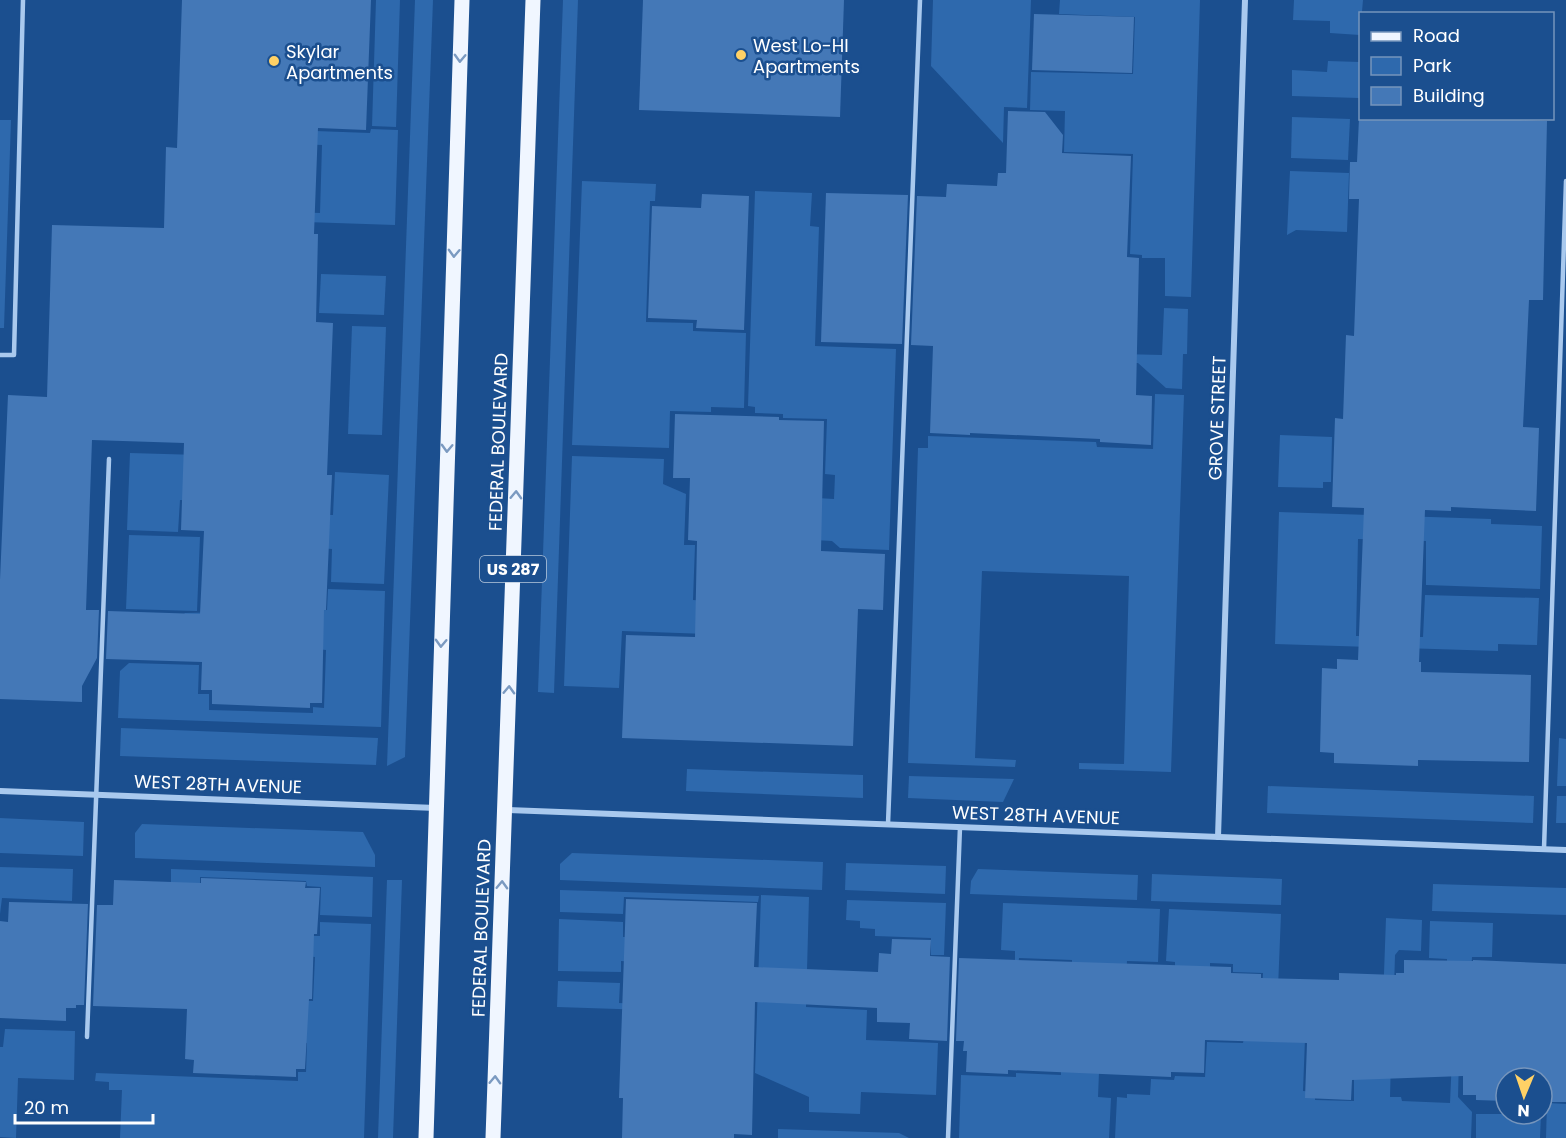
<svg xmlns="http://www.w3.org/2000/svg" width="1566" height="1138" font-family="Poppins,sans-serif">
<rect width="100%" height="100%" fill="#1b4f8f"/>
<g fill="#2e69ad">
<path d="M376,0H400L396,127L372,126Z"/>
<path d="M415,0H433L405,757L387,766Z"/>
<path d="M563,0H578L554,693L538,692Z"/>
<path d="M933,0H1031L1027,108L1004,107L1003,143L931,66Z"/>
<path d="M1060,0H1200L1191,297L1165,296V258H1142V255L1130,254L1133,154L1064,152L1065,111L1030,110L1031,72L1133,74L1135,17L1059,14Z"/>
<path d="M1294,0H1363L1360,35L1330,33V21L1293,20Z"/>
<path d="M1328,61L1360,62L1359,98L1292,96V70L1327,72Z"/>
<path d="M1292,117L1350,119L1348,160L1291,158Z"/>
<path d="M0,120H11L4,328H0Z"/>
<path d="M180,126L370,133L371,129L398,130L395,225L183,218L184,208L320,213L322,145L180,139Z"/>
<path d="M1290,171L1349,173L1347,232L1296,230L1287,235Z"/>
<path d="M582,181L656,184L655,201H650L646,322L693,323V331L746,333L744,408L711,407V412L670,411L669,448L572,445Z"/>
<path d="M755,191L812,193L810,226L819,227L815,346L896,349L889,550L840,548L832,541L815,540L817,498L834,499L835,475L825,474L827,419L783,418V414L755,413V407L748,406Z"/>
<path d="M321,274L386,276L384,315L319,313Z"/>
<path d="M1164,308L1188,309L1187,354H1183L1182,389L1166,388L1138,363H1120L1121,354L1162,355Z"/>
<path d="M352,326L386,327L382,435L348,434Z"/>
<path d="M1155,394L1184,395L1171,772L1079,769V763L1124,764L1129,576L982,571L975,758L1016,760L1015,767L908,763L918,448H928V436L1096,442L1097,447L1153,449Z"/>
<path d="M1280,435L1332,437L1331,482H1323V488L1278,487Z"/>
<path d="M130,453L199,455L198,500H180L178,532L127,530Z"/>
<path d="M572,456L664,459L663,484L686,494L684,545H695L693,600L705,601L817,638L622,631L619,688L564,686Z"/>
<path d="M335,472L389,475L384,584L331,582L332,549L319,548L320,515H333Z"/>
<path d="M1279,512L1491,519V524L1542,526L1540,589L1426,585V541L1358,539L1356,636L1423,637L1425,595L1539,598L1537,645L1498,644V651L1275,644Z"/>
<path d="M129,535L200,537L197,611L126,609Z"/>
<path d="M328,589L385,591L381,727L118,718L120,671L129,663L199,665L198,694H209V710L313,713V707L324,708L326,650L211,638L184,613L327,610Z"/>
<path d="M121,728L378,738L376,765L120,756Z"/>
<path d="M1559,738L1566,739V786H1557Z"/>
<path d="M687,769L863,775V798L686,791Z"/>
<path d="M909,776L1014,779L1003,802L908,798Z"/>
<path d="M1268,786L1534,796L1533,823L1267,813Z"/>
<path d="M1557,796H1566V823H1556Z"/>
<path d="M0,818L84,822L83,856L0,853Z"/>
<path d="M142,824L363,832L375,855V867L135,858V833Z"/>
<path d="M572,853L823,862L822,890L560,880V864Z"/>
<path d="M846,863L946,866L945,894L845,890Z"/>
<path d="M0,867L73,869L72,901L2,898L0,914Z"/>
<path d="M171,869L373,877L372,917L320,915L321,887L307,886L306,881L200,877V885L171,884Z"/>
<path d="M978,869L1138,875L1137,900L970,894L971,881Z"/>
<path d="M1152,874L1282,879L1281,905L1151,901Z"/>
<path d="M387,880H402L393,1138H378Z"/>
<path d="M1433,884L1566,888V915L1432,911Z"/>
<path d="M560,890L759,896L758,902L624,897L623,914L560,912Z"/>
<path d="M761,895L809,897L806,1007L867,1010L866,1040L938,1043L936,1095L861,1092L860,1114L809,1112V1097L755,1073Z"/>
<path d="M847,900L946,903L944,955H931V938L875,936V929L860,928V921L846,920Z"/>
<path d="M1003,903L1160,909L1158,962L1127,961L1126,977L1072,972V960L1019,958L1018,969H1015V951L1001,950Z"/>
<path d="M1169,909L1281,914L1276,1038L1260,1037L1263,973L1233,972V964L1210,963V973L1175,971V962L1166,961Z"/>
<path d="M1386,918L1422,920L1421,951L1399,950L1395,955L1392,1056H1381Z"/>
<path d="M559,919L623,922V937H637L636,962L621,961V972L558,971Z"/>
<path d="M1430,921L1493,923L1492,957H1472L1471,973H1447V959L1429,958Z"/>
<path d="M320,922L371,924L364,1138H120L122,1090H109V1082L95,1081L96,1073L298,1081V1072H306L307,1043L298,1042L299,1001H313L315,957L307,956V936H320Z"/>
<path d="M558,981L620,983L619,1003L709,1007V1012L557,1007Z"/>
<path d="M5,1029L75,1031L74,1080L18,1078L16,1138L0,1137V1047H3Z"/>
<path d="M1244,1038L1305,1039L1303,1091L1315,1092V1100L1354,1101V1070L1391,1059L1390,1097H1401L1402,1101L1450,1103L1452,1057H1459L1458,1097L1472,1112L1471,1138H1115L1117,1097L1127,1098V1094L1150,1095L1151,1079L1174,1080L1175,1076L1205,1077L1207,1042L1243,1043Z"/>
<path d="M1061,1071L1099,1072L1098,1097L1111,1098L1109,1138H959L961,1075L1016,1077V1073L1061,1075Z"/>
<path d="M1547,1103L1566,1104V1138H1546Z"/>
<path d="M1476,1114H1541L1540,1138H1476Z"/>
<path d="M778,1129L899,1133L909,1138H778Z"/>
</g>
<g fill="#4478b7">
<path d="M182,0H371L366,130L318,128L314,234H318L316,322L333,323L327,475H332L326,610H324L322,703H310V708L212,704V690H201L202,662L106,659L108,611L200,614L204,531L181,530L184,443L92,440L86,610H99L97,658L82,686V702L0,699V580L8,395L47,397L52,225L164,228L166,147L177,148Z"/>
<path d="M643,0H844L840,117L639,110Z"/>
<path d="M1034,14L1134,17L1132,73L1032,70Z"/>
<path d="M1008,111L1045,112L1063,135L1062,153L1131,156L1127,257L1139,258L1136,395L1152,396L1151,445L1100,442V439L970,433V435L930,433L933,346L911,345L917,196L946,197L947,184L997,186L998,173H1006Z"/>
<path d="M1359,118H1472L1547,121L1543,300H1529L1523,427L1539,428L1536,511L1451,507V511L1425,510L1419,662H1421V672L1531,675L1529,762L1418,760V766L1334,763V753L1320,752L1322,668L1337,669V659L1358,660L1364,508L1332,507L1335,418L1343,419L1346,335L1354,336L1359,199H1349L1350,162H1357Z"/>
<path d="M826,193L908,195L902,344L821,342Z"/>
<path d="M702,194L749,196L744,330L696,328L697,320L648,318L652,206L701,208Z"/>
<path d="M675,414L779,417V420L824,421L821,551L885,554L883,610L858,609L853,746L622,738L626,635L695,637L697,541L688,540L690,478H673Z"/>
<path d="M201,878L306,882L305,888H320L317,934H314L312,999H309L305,1069H296V1077L193,1073L194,1060L185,1059L187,1009L93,1006L97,905H113L114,880L201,883Z"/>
<path d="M626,899L757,903L754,967L878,972L879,953L891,954L892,939L931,940L930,956L950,957L947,1041L909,1039L910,1023L877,1022V1008L755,1002L752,1135L734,1134V1138H622L623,1098H619Z"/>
<path d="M9,902L88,904L84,1005H76V1008H66V1021L0,1018V921L8,922Z"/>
<path d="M959,958L1231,967V973L1261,974V978L1339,980V973L1396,975V973H1404V960L1473,961V960L1566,964V1102H1542V1078H1506V1101L1476,1100V1095H1463V1076L1352,1080L1351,1100L1305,1098L1307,1043L1205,1040L1204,1073L1171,1072V1077L1008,1070V1074L966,1072L967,1051H963L964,1041H956Z"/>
</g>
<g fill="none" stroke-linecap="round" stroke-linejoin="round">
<g stroke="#a9c9ee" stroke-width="4.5">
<path d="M0,355H14L23,0"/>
<path d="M888,824L920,0"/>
<path d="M1544,849L1566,181"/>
<path d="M87,1037L109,459"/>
<path d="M948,1138L960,827"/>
</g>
<g stroke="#a9c9ee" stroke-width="6">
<path d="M0,791L436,808"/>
<path d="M505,810L1566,850"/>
<path d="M1218,837L1245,0"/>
</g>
<g stroke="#f0f6ff" stroke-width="15">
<path d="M426,1138L462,0"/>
<path d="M493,1138L533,0"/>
</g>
</g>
<defs><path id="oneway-chevron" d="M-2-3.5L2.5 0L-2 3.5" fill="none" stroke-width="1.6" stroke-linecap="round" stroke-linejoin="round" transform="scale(1.5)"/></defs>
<g stroke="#7b9ac1">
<use href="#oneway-chevron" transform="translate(460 58) rotate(92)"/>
<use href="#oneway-chevron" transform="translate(454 253) rotate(92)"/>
<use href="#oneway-chevron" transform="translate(447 448) rotate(92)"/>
<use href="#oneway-chevron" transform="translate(516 495) rotate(-88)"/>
<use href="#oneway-chevron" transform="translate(441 643) rotate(92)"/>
<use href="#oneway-chevron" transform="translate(509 690) rotate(-88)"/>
<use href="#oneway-chevron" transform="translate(502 885) rotate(-88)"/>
<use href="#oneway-chevron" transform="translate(495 1080) rotate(-88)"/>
</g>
<g fill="#ffd166" stroke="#1b4f8f" stroke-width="2">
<circle cx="741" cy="55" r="6"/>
<circle cx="274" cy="61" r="6"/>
</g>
<g text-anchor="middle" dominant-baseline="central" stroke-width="5" stroke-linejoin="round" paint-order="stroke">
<rect fill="#1b4f8f" stroke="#bbcadd" stroke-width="1.5" x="480" y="556" width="66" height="26" rx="4.5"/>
<g font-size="16" font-weight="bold" fill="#fff">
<text x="513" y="569">US 287</text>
</g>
<g font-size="18" fill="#fff" stroke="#1b4f8f" text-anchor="start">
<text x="753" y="45">West Lo-HI<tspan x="753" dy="21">Apartments</tspan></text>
<text x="286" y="51">Skylar<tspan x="286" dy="21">Apartments</tspan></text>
</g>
<g font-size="18" fill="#fff" stroke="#1b4f8f">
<text transform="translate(1217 418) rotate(-88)">GROVE STREET</text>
<text transform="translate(498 442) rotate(-88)">FEDERAL BOULEVARD</text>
<text transform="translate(218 784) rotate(2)">WEST 28TH AVENUE</text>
<text transform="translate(1036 815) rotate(2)">WEST 28TH AVENUE</text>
<text transform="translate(481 928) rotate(-88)">FEDERAL BOULEVARD</text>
</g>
</g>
<rect x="1359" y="12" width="195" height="108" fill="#1b4f8f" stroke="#7695bc" stroke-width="1.5"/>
<rect x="1371" y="32" width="30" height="9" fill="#f0f6ff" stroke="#7695bc" stroke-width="1.5"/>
<text x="1413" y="42" font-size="18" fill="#ffffff">Road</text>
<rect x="1371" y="57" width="30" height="18" fill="#2e69ad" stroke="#7695bc" stroke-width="1.5"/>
<text x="1413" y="72" font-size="18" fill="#ffffff">Park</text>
<rect x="1371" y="87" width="30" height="18" fill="#4478b7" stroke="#7695bc" stroke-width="1.5"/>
<text x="1413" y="102" font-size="18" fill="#ffffff">Building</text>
<g transform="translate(1524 1096) rotate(182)"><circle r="28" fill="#1b4f8f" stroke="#7695bc" stroke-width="1.5"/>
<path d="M0-4.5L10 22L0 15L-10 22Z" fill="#ffd166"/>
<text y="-9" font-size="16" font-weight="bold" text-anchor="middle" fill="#ffffff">N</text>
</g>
<path d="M15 1114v9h138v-9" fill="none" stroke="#ffffff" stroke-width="3"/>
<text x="24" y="1114" font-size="18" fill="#ffffff" stroke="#1b4f8f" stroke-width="4.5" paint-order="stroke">20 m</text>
</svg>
